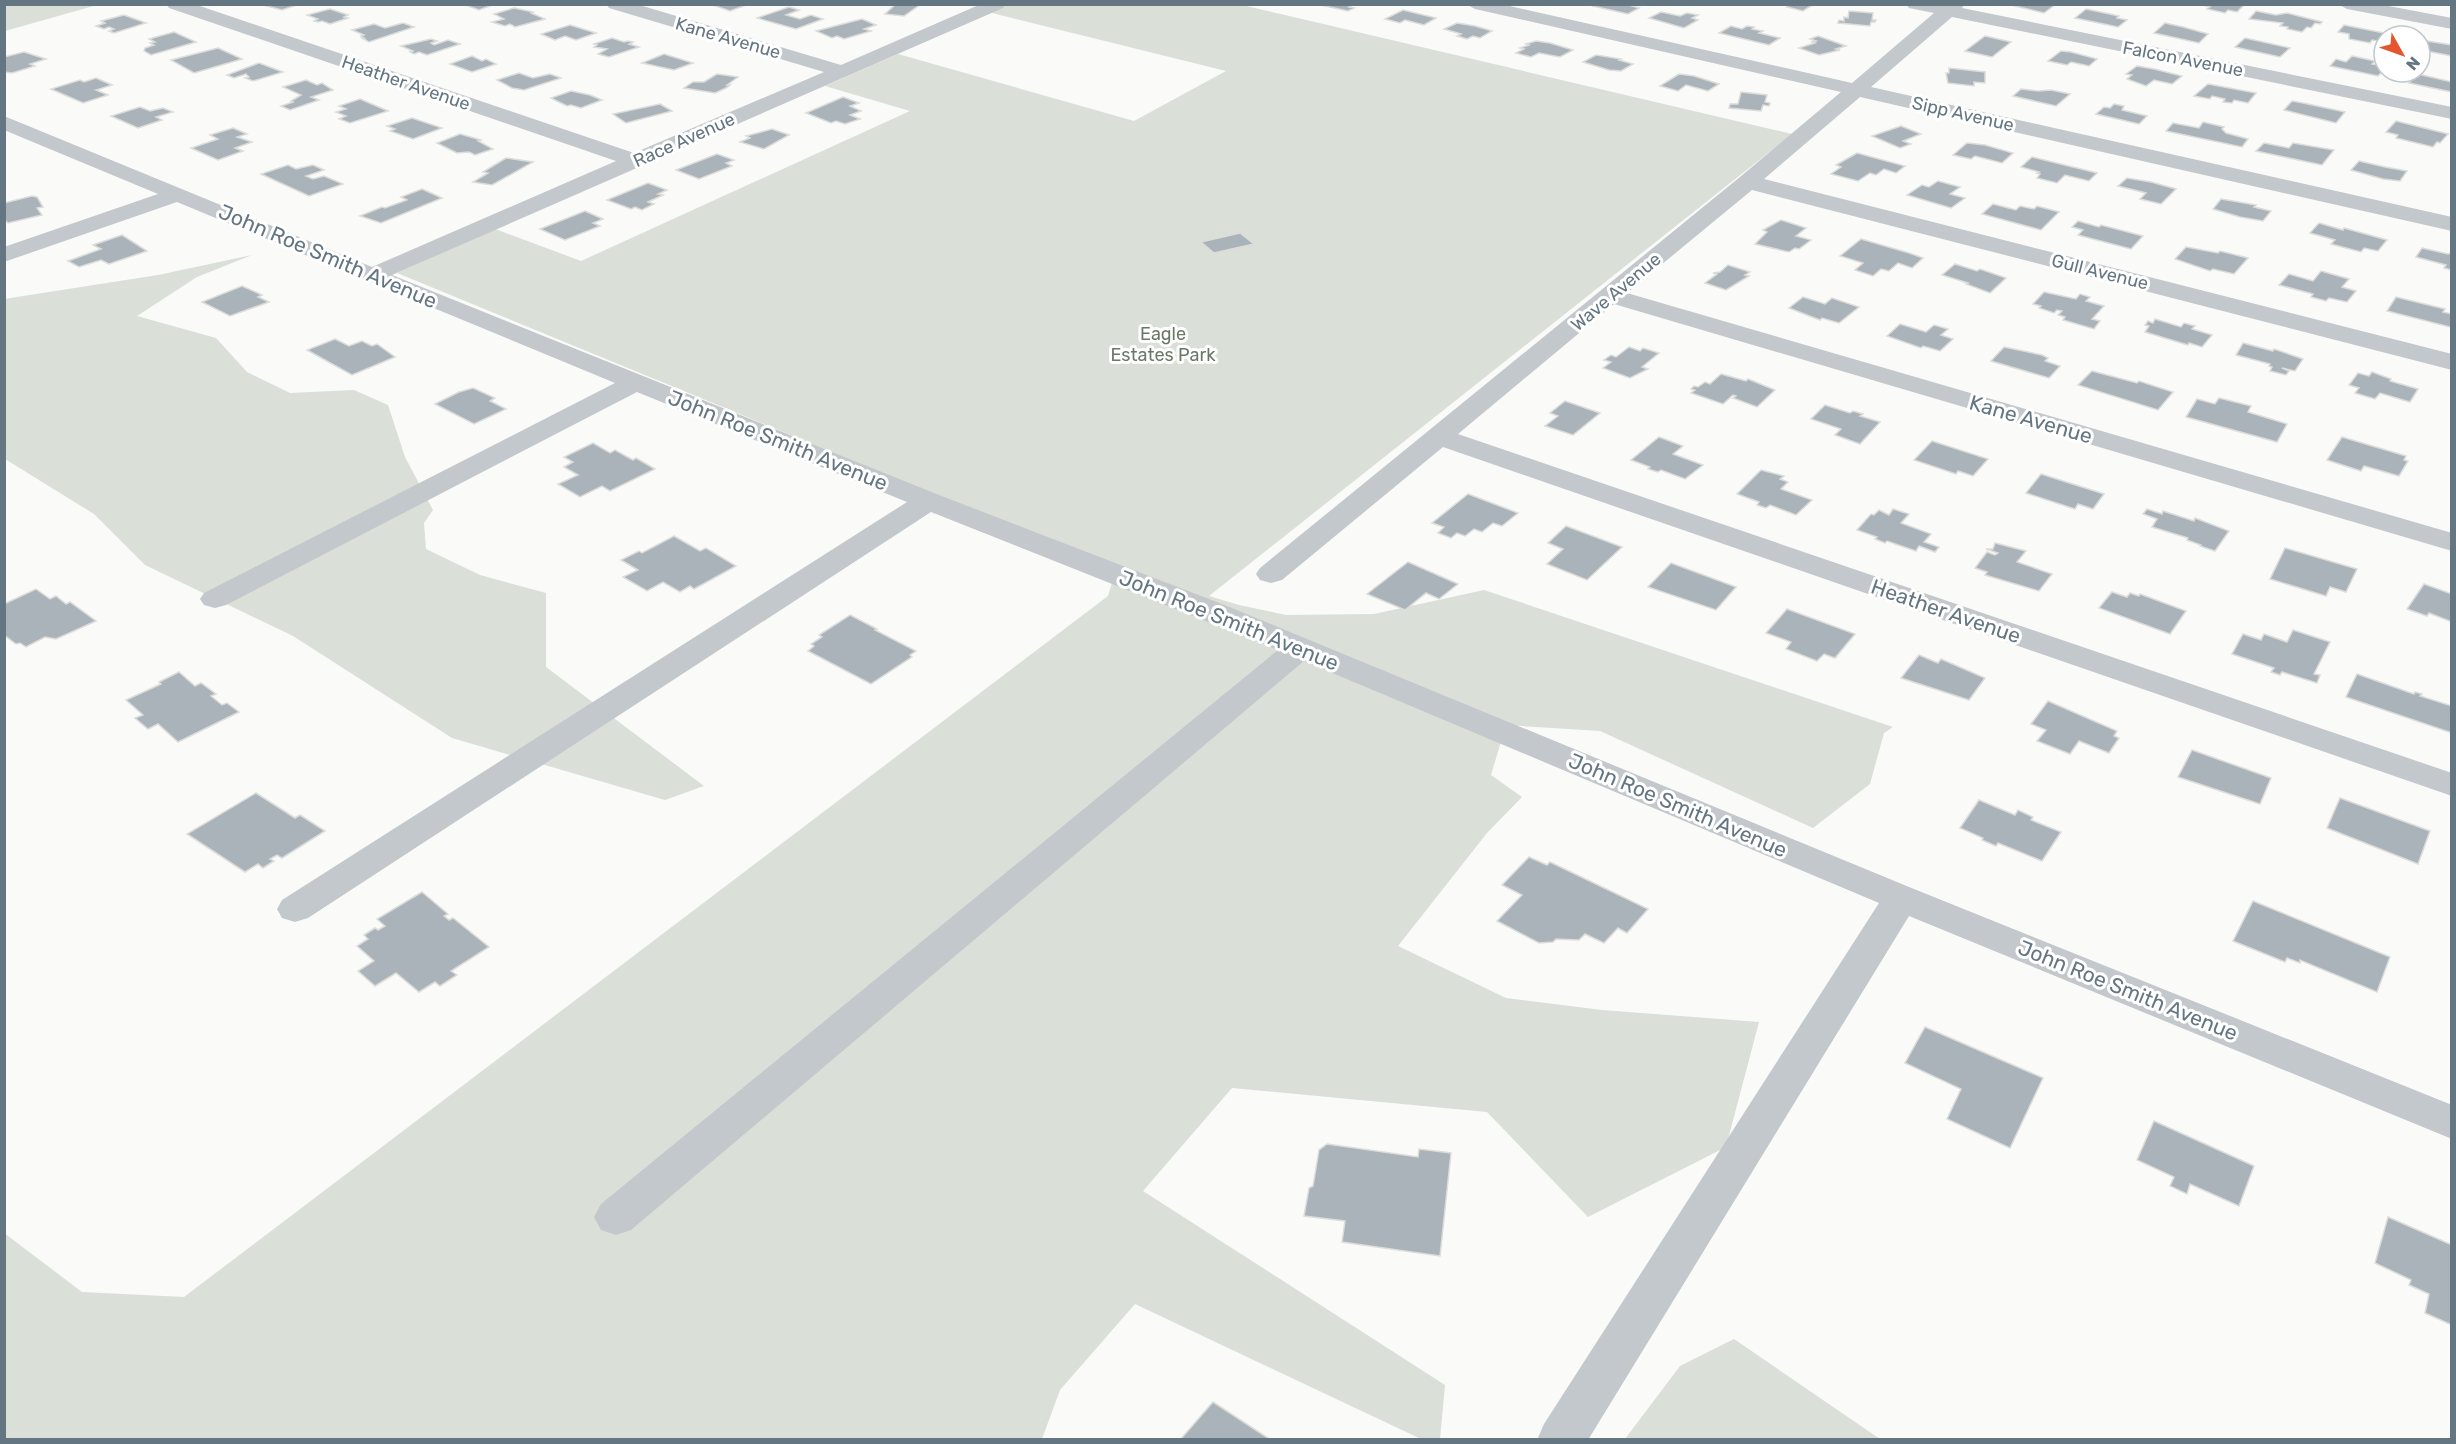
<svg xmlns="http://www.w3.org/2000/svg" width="2456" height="1444" font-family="Rubik,sans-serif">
<rect width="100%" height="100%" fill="#fafaf8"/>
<g fill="#dadfd7">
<path d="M5,4H97V5L5,31Z"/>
<path d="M1006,5H1242L1792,134L1209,596L1239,605L1286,615L1374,614L1484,590L1893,727L1884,733L1870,784L1813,828L1600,731L1506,725L1491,775L1522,797L1487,833L1398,946L1506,998L1602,1010L1759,1022L1726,1147L1588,1217L1487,1112L1232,1088L1143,1191L1445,1385L1440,1439H1421L1135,1304L1060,1390L1042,1439H5L4,1233L82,1292L184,1297L1108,596L1116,569L397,273L495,229L581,261L910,111L825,86L898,54L1134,121L1226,71L988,12Z"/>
<path d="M252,255L197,277L137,316L216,338L247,372L290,393L354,390L388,405L405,457L433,510L424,523L426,549L480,575L546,593V667L704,786L665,800L452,738L293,636L145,565L94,514L5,459L4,299L158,275Z"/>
<path d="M1734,1339L1880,1439H1625L1680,1366Z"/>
</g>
<g fill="#aab3b9" stroke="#dcdcda" stroke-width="1.5">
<path d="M268,4H299L282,10L267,6L271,5Z"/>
<path d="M463,4H495L479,10Z"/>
<path d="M710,4H749L730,11Z"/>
<path d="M896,4H921L904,16L885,14Z"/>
<path d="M1316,4H1355L1349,7L1354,8L1348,11Z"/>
<path d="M1595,4H1625L1639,8L1628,14L1593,6Z"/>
<path d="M1791,4H1814L1803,11L1787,7Z"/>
<path d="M2018,4H2056L2044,13L2015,6Z"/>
<path d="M2199,4H2245L2237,12L2228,10L2225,13L2207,9L2210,7Z"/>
<path d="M789,7L799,10L786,15L800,19L811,15L823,19L796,29L757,18Z"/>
<path d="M514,8L533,12L531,13L545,19L515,27L510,24L505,26L492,22L504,19L494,14Z"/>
<path d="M330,9L348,15L344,17L348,18L330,24L322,21L318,22L314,21L318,19L307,15Z"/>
<path d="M2086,9L2119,16L2117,18L2127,20L2118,27L2075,18Z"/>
<path d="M1403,10L1436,18L1424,25L1405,20L1400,23L1385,19Z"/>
<path d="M1849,11L1873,13L1872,20H1876L1875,22H1871L1870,26L1838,23L1839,20L1844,21V17L1848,18Z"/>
<path d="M2256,11L2276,15L2287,13L2322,22L2320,24L2315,23L2311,28L2307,27L2302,32L2287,29L2288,27L2280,26L2283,23L2249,19Z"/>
<path d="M1661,12L1680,16L1687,13L1698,15L1692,18L1698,20L1684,28L1649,18Z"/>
<path d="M124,15L146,23L114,33L109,31L114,29L109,27L104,29L96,26L105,23L101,21Z"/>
<path d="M862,19L876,25L864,29L871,31L844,39L837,36L832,38L816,31Z"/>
<path d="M403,23L414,27L369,42L362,38H364L361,36L364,35L352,30L374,24L385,28Z"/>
<path d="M1457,23L1475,26L1492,31L1480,38L1473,36L1467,39L1457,36L1461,34L1444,29Z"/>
<path d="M2165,23L2183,27L2208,34L2199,43L2154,33Z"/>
<path d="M570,25L596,33L576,40L565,36L555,40L541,34Z"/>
<path d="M2344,25L2389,34L2384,36L2383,42L2372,40L2370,43L2349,39V34L2338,32Z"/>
<path d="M1731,26L1742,29L1747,26L1754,27L1752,29L1763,31L1759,33L1780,38L1769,45L1719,33Z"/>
<path d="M174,32L196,42L151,55L144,51L145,48L154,45L150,43L155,42L149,39Z"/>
<path d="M1818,36L1846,46L1836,49L1840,50L1819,55L1799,48L1815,43L1812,42L1816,41L1810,39Z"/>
<path d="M1985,36L2011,42L1992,57L1965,51Z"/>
<path d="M612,38L624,42L628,41L633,42L629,44L639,47L609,57L598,54L607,49L594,47L597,45L594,44Z"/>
<path d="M2245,38L2290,48L2280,57L2235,47Z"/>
<path d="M431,39L437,41L431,43L434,45L448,40L460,44L427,55L419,52L414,54L410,52L413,51L401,46Z"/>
<path d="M1536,41L1550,43L1573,50L1560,57L1539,53L1531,57L1516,53L1524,49L1520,48L1529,45L1526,44Z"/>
<path d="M2427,41L2452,45V56L2421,50Z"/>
<path d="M218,48L242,59L194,73L171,60Z"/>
<path d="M2061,51L2071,52L2097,59L2089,66L2071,62L2067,65L2048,61Z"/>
<path d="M24,52L46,59L30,64L35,66L12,73L4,72V57Z"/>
<path d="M664,54L693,63L674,70L642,63Z"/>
<path d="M1596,55L1621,59L1619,60L1633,64L1621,71L1609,70L1583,62Z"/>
<path d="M472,56L482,61L486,59L496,64L472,72L450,64Z"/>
<path d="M2352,56L2375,61L2372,64L2384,66V70L2378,76L2330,66L2336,59L2346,62Z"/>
<path d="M259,63L283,72L253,81L245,78L249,77L246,74L234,78L227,75Z"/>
<path d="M2137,66L2154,69L2182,76L2172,84L2154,80L2146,86L2127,79L2132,75L2126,74Z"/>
<path d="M1949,68L1985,72V83L1974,82V86L1948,83L1946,73H1949Z"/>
<path d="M519,73L533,78L550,74L561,78L524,90L512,88L497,80Z"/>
<path d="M717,74L738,77L727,85H730L726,88L715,93L684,88L693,82H704Z"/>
<path d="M1679,74L1694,76L1719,84L1708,91L1686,85L1678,91L1660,86Z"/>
<path d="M2418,74L2452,82V92L2409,83Z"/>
<path d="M96,78L112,85L96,90L108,95L83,103L51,89L80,80L84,82Z"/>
<path d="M306,80L317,85L322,83L333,90L311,97L319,100L290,110L281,106L293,102L291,101L301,95L283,87Z"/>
<path d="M2208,84L2256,93L2248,103L2234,100L2232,103L2223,102L2225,99L2212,96L2210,99L2194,96Z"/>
<path d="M2021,89L2038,91L2051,90L2070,94L2056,106L2013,96Z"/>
<path d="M571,91L590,95L602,100L581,108L571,105L567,106L551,98Z"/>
<path d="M1741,92L1767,95L1765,102L1770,103L1769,106L1763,105L1761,111L1729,108L1730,104H1738Z"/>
<path d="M843,97L859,103L850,106L861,111L850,115L860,119L845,124L836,121L831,123L806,113Z"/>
<path d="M360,99L388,111L350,123L339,119L346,116L336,112L346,109L339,106Z"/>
<path d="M2292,101L2303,103L2345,112L2336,123L2284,110Z"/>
<path d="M660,104L672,111L626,123L613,114Z"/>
<path d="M2114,104L2124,106L2122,110L2147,116L2139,124L2096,114L2104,107L2110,108Z"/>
<path d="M140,107L150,111L163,108L173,112L156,117L162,120L138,128L111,116Z"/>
<path d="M412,118L442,128L413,139L390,131L395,129L387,126Z"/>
<path d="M2396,121L2448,134L2440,143L2437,142L2433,147L2396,138L2398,135L2386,132Z"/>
<path d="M2203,122L2224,127L2222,129L2226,133L2248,139L2242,147L2166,131L2173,123L2199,128Z"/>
<path d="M1901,126L1921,134L1903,141L1911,144L1900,148L1872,136Z"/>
<path d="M233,128L247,134L237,137L252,142L235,148L243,151L218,160L191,148L218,139L210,135Z"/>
<path d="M772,129L789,135L764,149L740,142L750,138L746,136Z"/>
<path d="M460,134L481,140L478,141L493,149L475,155L469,152L457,153L437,143Z"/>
<path d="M1967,143L1985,145L2013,153L2002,163L1975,156L1971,159L1953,155Z"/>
<path d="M2264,143L2289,148L2293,143L2334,150L2322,165L2256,151Z"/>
<path d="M1857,153L1905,166L1896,173L1884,169L1876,175L1870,173L1858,181L1831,174L1841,167L1836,165Z"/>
<path d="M717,154L734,160L726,163L732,166L699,179L676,170Z"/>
<path d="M2032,157L2097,173L2089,181L2065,175L2057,183L2037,178L2040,174L2037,173L2039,172L2021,167Z"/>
<path d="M506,158L533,162L492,185L473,182L488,173L483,172Z"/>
<path d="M2359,161L2385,167L2407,171L2400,181L2383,179L2351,170Z"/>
<path d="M288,165L296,169L313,165L324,170L306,176L313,179L324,176L343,184L309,196L261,174Z"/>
<path d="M2127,178L2151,182L2176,189L2161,204L2140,199L2146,193L2118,186Z"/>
<path d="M1938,181L1960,187L1950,194L1965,198L1951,208L1907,195L1922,185L1929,187Z"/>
<path d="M648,183L667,190L658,194L663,195L648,202L654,204L642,210L635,207L631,209L607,200Z"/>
<path d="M422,189L442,198L381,223L360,216L382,207L385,208L407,200L401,197Z"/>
<path d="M32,196L37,197L43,207L37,208L42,215L8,223L4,219V203Z"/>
<path d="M2221,199L2256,205L2254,207L2271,211L2263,221L2240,217L2213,209Z"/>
<path d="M1993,204L2016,210L2020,206L2034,209L2037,206L2059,212L2041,230L1982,214Z"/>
<path d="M585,211L603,219L593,223L600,226L565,240L540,229Z"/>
<path d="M1781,220L1806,228L1796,236L1811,240L1799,249L1795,248L1789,252L1755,244L1767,232L1763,230Z"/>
<path d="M2078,221L2099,227L2101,225L2143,236L2131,249L2078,235L2083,230L2072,227Z"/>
<path d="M2319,223L2343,230L2344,228L2387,240L2378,251L2364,248L2361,252L2331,244L2335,240L2310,233Z"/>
<path d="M1240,233L1254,244L1214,253L1201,242Z"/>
<path d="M122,235L147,251L109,264L101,260L79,267L68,261L101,249L93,245Z"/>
<path d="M1861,239L1909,253L1923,258L1912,268L1898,263L1889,271L1881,269L1873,276L1855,270L1863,263L1840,256Z"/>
<path d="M2186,247L2218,253L2220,251L2248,258L2234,274L2213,269L2210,271L2175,259Z"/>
<path d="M2422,248L2448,254L2452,253V270L2444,268L2446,265L2416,257Z"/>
<path d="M1955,264L1977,271L1980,269L2006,278L1990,293L1966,284L1968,283L1942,275Z"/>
<path d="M1728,265L1750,272L1745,275L1749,276L1726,290L1705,283L1717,274L1713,273L1720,272Z"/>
<path d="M2321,271L2349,279L2342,287L2356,291L2347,302L2329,298L2326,301L2311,297L2313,294L2279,285L2289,274L2313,281Z"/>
<path d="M242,286L262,295L258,297L269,302L230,316L202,302Z"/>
<path d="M2044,292L2076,299L2080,294L2090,297L2086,301L2104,306L2092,319L2100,321L2094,329L2063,320L2065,317L2058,315L2062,311L2057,310L2054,313L2039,308L2041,306L2033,304Z"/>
<path d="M1803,297L1825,304L1832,298L1859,307L1839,323L1822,318L1820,320L1789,308Z"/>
<path d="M2396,297L2445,309L2443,312L2452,314V325L2450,327L2387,311Z"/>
<path d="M2155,319L2181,327L2184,323L2195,326L2192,329L2212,335L2202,347L2189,343L2188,345L2145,332L2149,326L2145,325L2148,321L2153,323Z"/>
<path d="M1900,324L1926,332L1934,325L1948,329L1941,335L1953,339L1940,351L1923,346L1921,348L1887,336Z"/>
<path d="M335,339L349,346L362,341L372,346L377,344L395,357L352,375L307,350Z"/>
<path d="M2243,343L2273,351L2274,349L2303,359L2295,371L2282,368L2289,371L2286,375L2270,371L2272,367L2269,366L2270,364L2236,355Z"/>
<path d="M1629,347L1640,351L1643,348L1659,353L1642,367L1648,369L1630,378L1603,368L1611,362L1604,360L1611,355L1616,357Z"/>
<path d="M2004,347L2042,355L2048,358L2045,361L2060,366L2049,378L1991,361Z"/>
<path d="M2092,371L2137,383L2139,381L2173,392L2158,410L2078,385Z"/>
<path d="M2372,372L2391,379L2390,381L2418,389L2410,402L2380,393L2375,399L2355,393L2359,388L2349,385L2358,373L2369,376Z"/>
<path d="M1721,374L1746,381L1748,379L1775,390L1757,407L1733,398L1736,396L1733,395L1723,404L1691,393L1695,390L1691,389L1694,386L1698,387L1705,382L1710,384Z"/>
<path d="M473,388L495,398L490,401L506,409L474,424L435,404L459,392Z"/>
<path d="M2219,398L2251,406L2248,412L2287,424L2277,442L2186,417L2197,399L2215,404Z"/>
<path d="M1565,401L1600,413L1573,435L1545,426L1558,416L1550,413Z"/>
<path d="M1825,405L1850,413L1853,411L1863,414L1860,416L1880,422L1860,444L1835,435L1841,429L1811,419Z"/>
<path d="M1659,437L1683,446L1673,454L1703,465L1685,479L1661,470L1658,472L1648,469L1650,467L1631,460Z"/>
<path d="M2342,437L2406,456L2404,460L2408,461L2399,476L2364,466L2361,471L2327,460Z"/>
<path d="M1932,441L1988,459L1973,476L1958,471L1956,474L1914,460Z"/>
<path d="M593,443L610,453L615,450L633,460L636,458L655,469L610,491L602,486L580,497L558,484L578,475L564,467L573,462L564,457Z"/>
<path d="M1761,470L1784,476L1780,479L1788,482L1781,489L1812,500L1796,515L1770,505L1766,508L1757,505L1759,502L1737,494Z"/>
<path d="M2041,474L2104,494L2093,509L2078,504L2075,509L2026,493Z"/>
<path d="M1468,494L1518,513L1502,526L1493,523L1482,532L1474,529L1465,536L1457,533L1451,538L1438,533L1444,527L1432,523Z"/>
<path d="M1893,509L1909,514L1901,523L1931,534L1924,542L1939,547L1935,552L1919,546L1916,551L1887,541L1885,543L1875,539L1877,537L1857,530L1871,514L1874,515L1879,510L1889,515Z"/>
<path d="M2147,509L2162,514L2163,511L2194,521L2195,518L2229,531L2215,551L2200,546L2201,545L2187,540L2188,538L2152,527L2157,519L2143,514Z"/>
<path d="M1566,526L1622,547L1587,580L1547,564L1563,549L1548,543Z"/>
<path d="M674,536L700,551L706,548L736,566L694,589L690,586L680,592L663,582L647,591L623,577L638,570L621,560L639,551L642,553Z"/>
<path d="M1995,543L2026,551L2017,562L2052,574L2039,591L1985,575L1987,572L1975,568L1987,552L1995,555L1998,553L1986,549H1993Z"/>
<path d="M2285,548L2357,569L2346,592L2330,587L2326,596L2270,579Z"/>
<path d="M1408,562L1458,584L1439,599L1426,593L1405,610L1367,594Z"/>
<path d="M1671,563L1736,587L1716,610L1648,587Z"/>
<path d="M2424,584L2452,594V622L2429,613L2427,616L2407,609Z"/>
<path d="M36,589L50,599L56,596L66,604L70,602L96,621L56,639L45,637L26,647L20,643L16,644L4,635V604Z"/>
<path d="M2112,592L2127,597L2130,593L2139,596L2140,594L2186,611L2170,634L2099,608Z"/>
<path d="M1787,609L1855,634L1835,658L1824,654L1817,661L1786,649L1791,642L1766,633Z"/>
<path d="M850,615L877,629L875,630L916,651L910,655L912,657L871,684L808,651L814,646L811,644L822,637L819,635Z"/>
<path d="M2293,630L2330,642L2314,674L2320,675L2317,683L2282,672L2280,675L2271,672L2274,668L2232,654L2243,634L2261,640L2264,634L2287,642Z"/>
<path d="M1919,655L1938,663L1941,659L1985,678L1969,700L1901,678Z"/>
<path d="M179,672L195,686L201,683L216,694L211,696L222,705L227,703L239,712L178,742L158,724L148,729L135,718L143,715L126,700L161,684L159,682Z"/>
<path d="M2357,674L2414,694L2415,692L2422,694L2420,696L2452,706V733L2346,697Z"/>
<path d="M2048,701L2117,731L2114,736L2119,738L2109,753L2079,741L2070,754L2037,741L2046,730L2031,724Z"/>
<path d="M2192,750L2271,778L2260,804L2178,777Z"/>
<path d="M256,793L295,818L300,815L325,831L282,858L277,855L270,859L274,861L263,868L258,864L245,872L187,834Z"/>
<path d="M2340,798L2430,831L2418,864L2327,828Z"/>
<path d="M1979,800L2015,815L2018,810L2033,817L2031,820L2061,832L2042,861L1998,843L1996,846L1982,840L1983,838L1960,828Z"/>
<path d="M1529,857L1547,865L1550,862L1648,909L1627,933L1618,928L1604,943L1585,934L1579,940L1556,939L1553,942L1539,943L1497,921L1522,895L1502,885Z"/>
<path d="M422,892L448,914L444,916L449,920L453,918L489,947L451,971L457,975L440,986L435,982L419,992L396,973L375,986L358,971L374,961L357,946L368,939L364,935L375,928L378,930L385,926L377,919Z"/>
<path d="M2253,901L2390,957L2377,992L2300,960V963L2287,958L2285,962L2233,941Z"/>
<path d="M1925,1027L2043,1078L2010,1148L1947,1119L1961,1089L1905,1063Z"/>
<path d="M2154,1121L2254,1166L2239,1206L2190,1184L2187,1194L2170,1186L2174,1177L2137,1160Z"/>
<path d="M1327,1144L1418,1157L1419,1149L1451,1153L1440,1256L1342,1242L1345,1221L1304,1216L1309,1188L1313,1186L1319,1150Z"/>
<path d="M2388,1217L2452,1245V1325L2425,1313L2429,1294L2409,1285L2411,1280L2375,1263Z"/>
<path d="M1213,1402L1271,1440H1180Z"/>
</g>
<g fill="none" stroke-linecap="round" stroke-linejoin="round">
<g fill="#c3c8cc" fill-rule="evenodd">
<path d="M166,4H194L634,153L824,72L609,8L606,4H636L841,65L981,4H1006L1003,8L392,275L939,495L1227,606L1914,889L2452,1105V1139L1909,916L1588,1440H1537L1544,1424L1879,903L1304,661L631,1230L616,1235L601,1230L594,1217L601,1204L1278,650L931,512L308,918L295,922L282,918L277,909L282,900L907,502L637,392L226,605L215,608L204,605L200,599L204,593L615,383L177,202L4,262V247L158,194L4,130V116L372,267L616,161L169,8Z"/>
<path d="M1466,4H1501L1852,83L1934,13L1909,8L1906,4H1965L1962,8L2452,107V119L1952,17L1871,87L2452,217V231L1860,97L1764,179L2452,354V370L1752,190L1627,293L2452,533V551L1614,304L1458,434L2452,773V796L1443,447L1282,580L1271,583L1260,580L1256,574L1260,568L1740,177L1841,92L1475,9Z"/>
<path d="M2338,4H2378L2452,18V29L2347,9Z"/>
</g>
</g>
<g text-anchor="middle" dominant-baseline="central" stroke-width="6" stroke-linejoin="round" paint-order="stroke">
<g font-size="18" fill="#657683" stroke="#fff">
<text transform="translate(728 38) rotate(16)">Kane Avenue</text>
<text transform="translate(2183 59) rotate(11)">Falcon Avenue</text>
<text transform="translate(406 83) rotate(19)">Heather Avenue</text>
<text transform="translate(1963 114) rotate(13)">Sipp Avenue</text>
<text transform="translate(684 140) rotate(-24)">Race Avenue</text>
<text transform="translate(2100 272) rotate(14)">Gull Avenue</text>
<text transform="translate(1616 292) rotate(-40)">Wave Avenue</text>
</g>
<g font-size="18" fill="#687a64" stroke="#fff">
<text x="1163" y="334">Eagle<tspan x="1163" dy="21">Estates Park</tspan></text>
</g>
<g font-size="21" fill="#657683" stroke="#fff">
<text transform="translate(328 256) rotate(23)">John Roe Smith Avenue</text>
<text transform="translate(2031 419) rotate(16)">Kane Avenue</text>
<text transform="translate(778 440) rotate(22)">John Roe Smith Avenue</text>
<text transform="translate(1946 611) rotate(19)">Heather Avenue</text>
<text transform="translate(1229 620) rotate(22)">John Roe Smith Avenue</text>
<text transform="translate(1678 805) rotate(23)">John Roe Smith Avenue</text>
<text transform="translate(2128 990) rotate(22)">John Roe Smith Avenue</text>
</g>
</g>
<rect width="2456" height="1444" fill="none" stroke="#657683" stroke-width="12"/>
<g transform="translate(2402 54) rotate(130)"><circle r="28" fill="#ffffff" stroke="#c1c8cd" stroke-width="1.5"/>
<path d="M0-4.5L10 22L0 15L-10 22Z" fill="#e4572e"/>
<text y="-9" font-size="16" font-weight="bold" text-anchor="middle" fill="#657683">N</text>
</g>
</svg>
